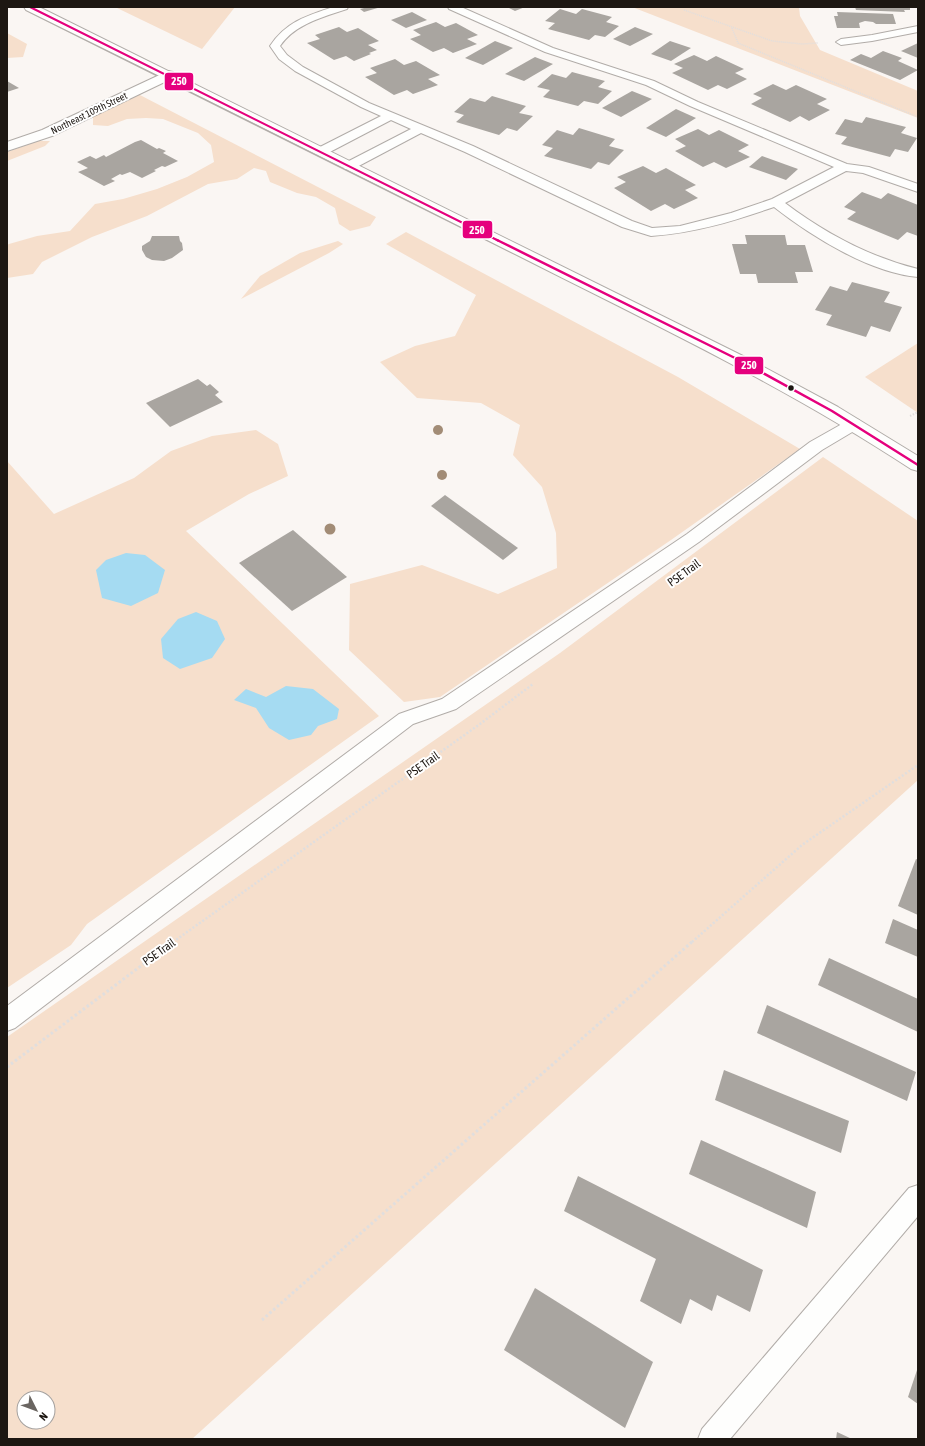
<svg xmlns="http://www.w3.org/2000/svg" width="925" height="1446" font-family="'Asap Condensed',sans-serif">
<rect width="100%" height="100%" fill="#faf6f3"/>
<g fill="#f6dfcc" fill-rule="evenodd">
<path d="M115,7H235L202,49Z"/>
<path d="M632,7H799L800,16L820,50L918,91V118Z"/>
<path d="M7,33L27,44L23,57L7,58Z"/>
<path d="M138,94L376,217L370,226L350,231L339,224L335,208L316,197L297,193L270,182L266,171L254,168L237,179L208,184L147,216L92,237L42,262L33,274L7,278V245L9,244L37,236L70,231L95,204L123,199L157,189L187,177L214,162L211,145L198,133L163,119L146,118L127,119L108,126L93,125V116Z"/>
<path d="M38,141H50L45,146L7,161V152Z"/>
<path d="M406,232L678,377L800,449L671,540L440,697L404,702L349,650L350,584L422,565L498,594L557,568L556,533L542,487L513,455L520,425L481,403L417,398L380,362L415,346L455,336L476,295L386,244Z"/>
<path d="M338,241L343,244L329,253L241,299L260,276L300,253Z"/>
<path d="M918,343V413L865,377Z"/>
<path d="M256,430L278,444L288,476L249,494L186,531L379,716L87,924L71,945L7,988V461L54,514L134,478L171,451L212,436Z"/>
<path d="M823,457L918,521V780L192,1439H7V1037L560,653ZM24,1398H48V1422H24Z"/>
</g>
<g fill="#a5dbf2">
<path d="M126,553L145,555L165,570L158,593L131,606L102,598L96,570L106,560Z"/>
<path d="M196,612L217,621L225,639L212,658L180,669L163,658L161,639L178,619Z"/>
<path d="M286,686L313,689L339,709L337,719L318,726L311,735L289,740L269,728L256,708L234,700L246,689L266,697Z"/>
</g>
<g fill="#a9a5a0">
<path d="M368,7H381L364,12L360,9Z"/>
<path d="M507,7H525L515,11Z"/>
<path d="M855,7H910V10H904L905,12L856,10Z"/>
<path d="M560,9L576,14L582,9L612,17L606,22L619,26L605,37L595,35L589,40L548,29L555,23L545,21Z"/>
<path d="M412,12L427,20L406,28L391,20Z"/>
<path d="M837,12L893,14L896,24H876L873,22L865,21L859,23L860,28H837L834,16H838Z"/>
<path d="M436,22L445,27L456,23L478,35L467,39L477,44L453,53L444,48L433,52L410,39L421,35L413,30Z"/>
<path d="M339,27L347,32L358,28L379,41L368,45L377,50L369,53L371,54L354,61L346,56L334,60L307,43L320,39L315,35Z"/>
<path d="M635,27L653,34L630,46L613,39Z"/>
<path d="M495,41L513,48L483,65L465,58Z"/>
<path d="M670,41L691,48L671,61L651,54Z"/>
<path d="M918,43V58L901,51Z"/>
<path d="M883,51L902,58L898,61L918,70L900,80L850,60L861,54L871,58Z"/>
<path d="M694,55L707,61L716,56L744,69L735,73L747,79L727,89L718,85L708,90L672,73L683,68L674,64Z"/>
<path d="M535,57L553,64L524,81L505,74Z"/>
<path d="M395,59L404,65L416,61L440,75L428,79L438,85L413,94L407,90L394,95L365,77L377,73L370,68Z"/>
<path d="M572,72L605,81L598,87L612,91L598,104L584,101L578,106L543,97L550,90L537,87L552,74L566,78Z"/>
<path d="M7,81L19,88L7,92Z"/>
<path d="M773,84L786,90L796,85L827,99L817,104L830,110L809,121L800,116L790,122L751,104L762,98L753,94Z"/>
<path d="M632,91L652,99L621,117L602,108Z"/>
<path d="M492,96L526,106L519,113L533,116L517,131L507,128L499,135L456,122L464,115L454,112L470,98L485,102Z"/>
<path d="M676,109L696,118L666,137L646,128Z"/>
<path d="M866,117L906,127L901,133L917,138L908,152L895,149L890,157L841,144L847,137L835,134L845,119L862,123Z"/>
<path d="M579,128L615,139L609,146L624,150L609,165L598,162L591,169L544,156L553,148L542,145L557,130L573,135Z"/>
<path d="M698,129L709,135L719,130L749,145L738,151L750,157L726,168L714,162L703,167L675,151L686,146L675,139Z"/>
<path d="M141,140L157,149L159,148L166,151L163,153L178,161L165,167L162,166L154,170L156,171L142,178L130,172L122,175L120,174L111,179L115,181L104,186L78,172L88,168L77,162L90,156L96,159L104,155L106,157L135,142Z"/>
<path d="M762,156L798,169L786,180L749,167Z"/>
<path d="M643,166L656,173L666,168L696,185L685,190L698,198L674,209L665,204L651,211L614,188L626,182L617,177Z"/>
<path d="M862,192L881,199L888,193L918,205V236L907,232L898,240L847,219L856,212L844,207Z"/>
<path d="M745,235H785L787,245H805L813,272H795L798,283H758L756,274H740L732,244H747Z"/>
<path d="M152,236H179L180,241L182,243L183,250L172,258L164,261L152,260L146,257L142,250V246L150,241Z"/>
<path d="M852,282L890,292L884,302L902,307L890,332L871,326L866,337L826,325L832,315L815,310L830,286L847,291Z"/>
<path d="M198,379L207,386L210,384L219,392L215,395L223,402L170,427L146,403Z"/>
<path d="M445,495L518,548L503,560L431,506Z"/>
<path d="M293,530L347,577L292,611L239,563Z"/>
<path d="M916,859L918,860V915L898,906Z"/>
<path d="M893,919L918,930V957L885,943Z"/>
<path d="M829,958L918,999V1032L818,985Z"/>
<path d="M767,1005L916,1072L907,1101L757,1033Z"/>
<path d="M724,1070L849,1121L841,1153L715,1100Z"/>
<path d="M701,1140L816,1192L807,1228L689,1174Z"/>
<path d="M578,1176L763,1270L750,1312L717,1295L712,1311L690,1299L681,1324L640,1301L656,1259L564,1211Z"/>
<path d="M535,1288L653,1362L625,1428L504,1350Z"/>
<path d="M918,1367V1404L908,1397Z"/>
<path d="M837,1432L852,1439H836Z"/>
</g>
<g fill="none" stroke-linecap="round" stroke-linejoin="round">
<defs>
<g id="lane">
<path d="M333,7H348L347,9C323,17 295,24 280,46L287,55L303,67L369,103L473,146L632,221L652,228L680,226L731,213L772,199L834,167L690,106L646,85L545,52L449,9L448,7H461L553,48L654,81L698,102L847,164L869,167L918,184V192L863,173L846,171L785,203C825,233 869,257 918,269V277C870,273 811,236 774,207C733,221 695,233 651,236L622,227L465,152L421,133L353,169H345L343,166L345,163L411,129L391,120L326,154H318L316,151L318,148L381,116L361,107L295,71L279,59L270,46C286,22 306,16 333,7Z"/>
<path d="M918,26V32L872,41L841,45L836,42L841,39L872,35Z"/>
<path d="M854,419L859,420L862,424L859,428L822,450L699,542L456,709L413,724L15,1028L7,1031V1006L399,714L442,699L687,534L810,442L849,420Z"/>
<path d="M918,1185V1216L730,1439H698L702,1429L909,1188Z"/>
</g>
<path id="street" d="M168,71L173,72L174,75L173,78L52,136L7,151V142L42,130Z"/>
<path id="secondary" d="M24,7H39L749,359L838,407L918,456V471L911,469C791,390 662,328 533,263C364,178 195,93 26,10Z"/>
</defs>
<use href="#lane" stroke="#b1aca8" stroke-width="2"/>
<use href="#street" stroke="#b1aca8" stroke-width="2"/>
<use href="#secondary" stroke="#b1aca8" stroke-width="2"/>
<g stroke="#e0dede" stroke-width="1.5" stroke-dasharray="1 1" stroke-linecap="butt">
<path d="M684,10L772,41L802,44L818,43"/>
<path d="M732,28L738,43L918,117"/>
</g>
<path stroke="#e0dede" stroke-width="2" stroke-dasharray="1.5 1.5" stroke-linecap="butt" d="M910,416L918,412"/>
<g stroke="#e0dede" stroke-width="2.5" stroke-dasharray="2 2" stroke-linecap="butt">
<path d="M173,942L480,724L533,684"/>
<path d="M692,942L802,845L918,765"/>
</g>
<g stroke="#e0dede" stroke-width="3" stroke-dasharray="2.5 2.5" stroke-linecap="butt">
<path d="M7,1067L174,941"/>
<path d="M262,1320L693,941"/>
</g>
<use href="#lane" fill="#fefefd" fill-rule="evenodd"/>
<use href="#street" fill="#fefefd" fill-rule="evenodd"/>
<use href="#secondary" fill="#fefefd" fill-rule="evenodd"/>
<defs>
<path id="bus-1-far1" d="M30,7L499,241"/>
<path id="bus-1" d="M497,240L743,362L832,411L918,465"/>
</defs>
<use href="#bus-1-far1" stroke="#fff" stroke-width="4"/>
<use href="#bus-1" stroke="#fff" stroke-width="5"/>
<use href="#bus-1-far1" stroke="#e5007d" stroke-width="2"/>
<use href="#bus-1" stroke="#e5007d" stroke-width="2.5"/>
</g>
<g fill="#a28c76">
<circle cx="438" cy="430" r="5"/>
<circle cx="442" cy="475" r="5"/>
<circle cx="330" cy="529" r="5.5"/>
</g>
<circle fill="#1d1712" stroke="#fff" stroke-width="1.5" cx="791" cy="388" r="3.5"/>
<g text-anchor="middle" dominant-baseline="central" stroke-width="4" stroke-linejoin="round" paint-order="stroke">
<g font-size="10" fill="#1d1712" stroke="#fff">
<text transform="translate(89 113) rotate(-26)">Northeast 109th Street</text>
</g>
<g font-size="12" fill="#1d1712" stroke="#fff">
<text transform="translate(684 573) rotate(-36)">PSE Trail</text>
<text transform="translate(423 765) rotate(-35)">PSE Trail</text>
<text transform="translate(159 952) rotate(-35)">PSE Trail</text>
</g>
</g>
<g stroke="#fff" stroke-width="1.5">
<rect x="164" y="72" width="30" height="19" rx="4" fill="#e5007d"/>
<rect x="462" y="220" width="31" height="19" rx="4" fill="#e5007d"/>
<rect x="734" y="356" width="30" height="19" rx="4" fill="#e5007d"/>
</g>
<g font-size="11" text-anchor="middle" font-weight="bold" fill="#fff">
<text x="179" y="85">250</text>
<text x="477" y="234">250</text>
<text x="749" y="369">250</text>
</g>
<rect width="925" height="1446" fill="none" stroke="#1d1712" stroke-width="16"/>
<g transform="translate(36 1410) rotate(132)"><circle r="19" fill="#ffffff" stroke="#a5a2a0"/>
<path d="M0-3L7 15L0 10L-7 15Z" fill="#6a6561"/>
<text y="-6" font-size="11" font-weight="bold" text-anchor="middle" fill="#1d1712">N</text>
</g>
</svg>
